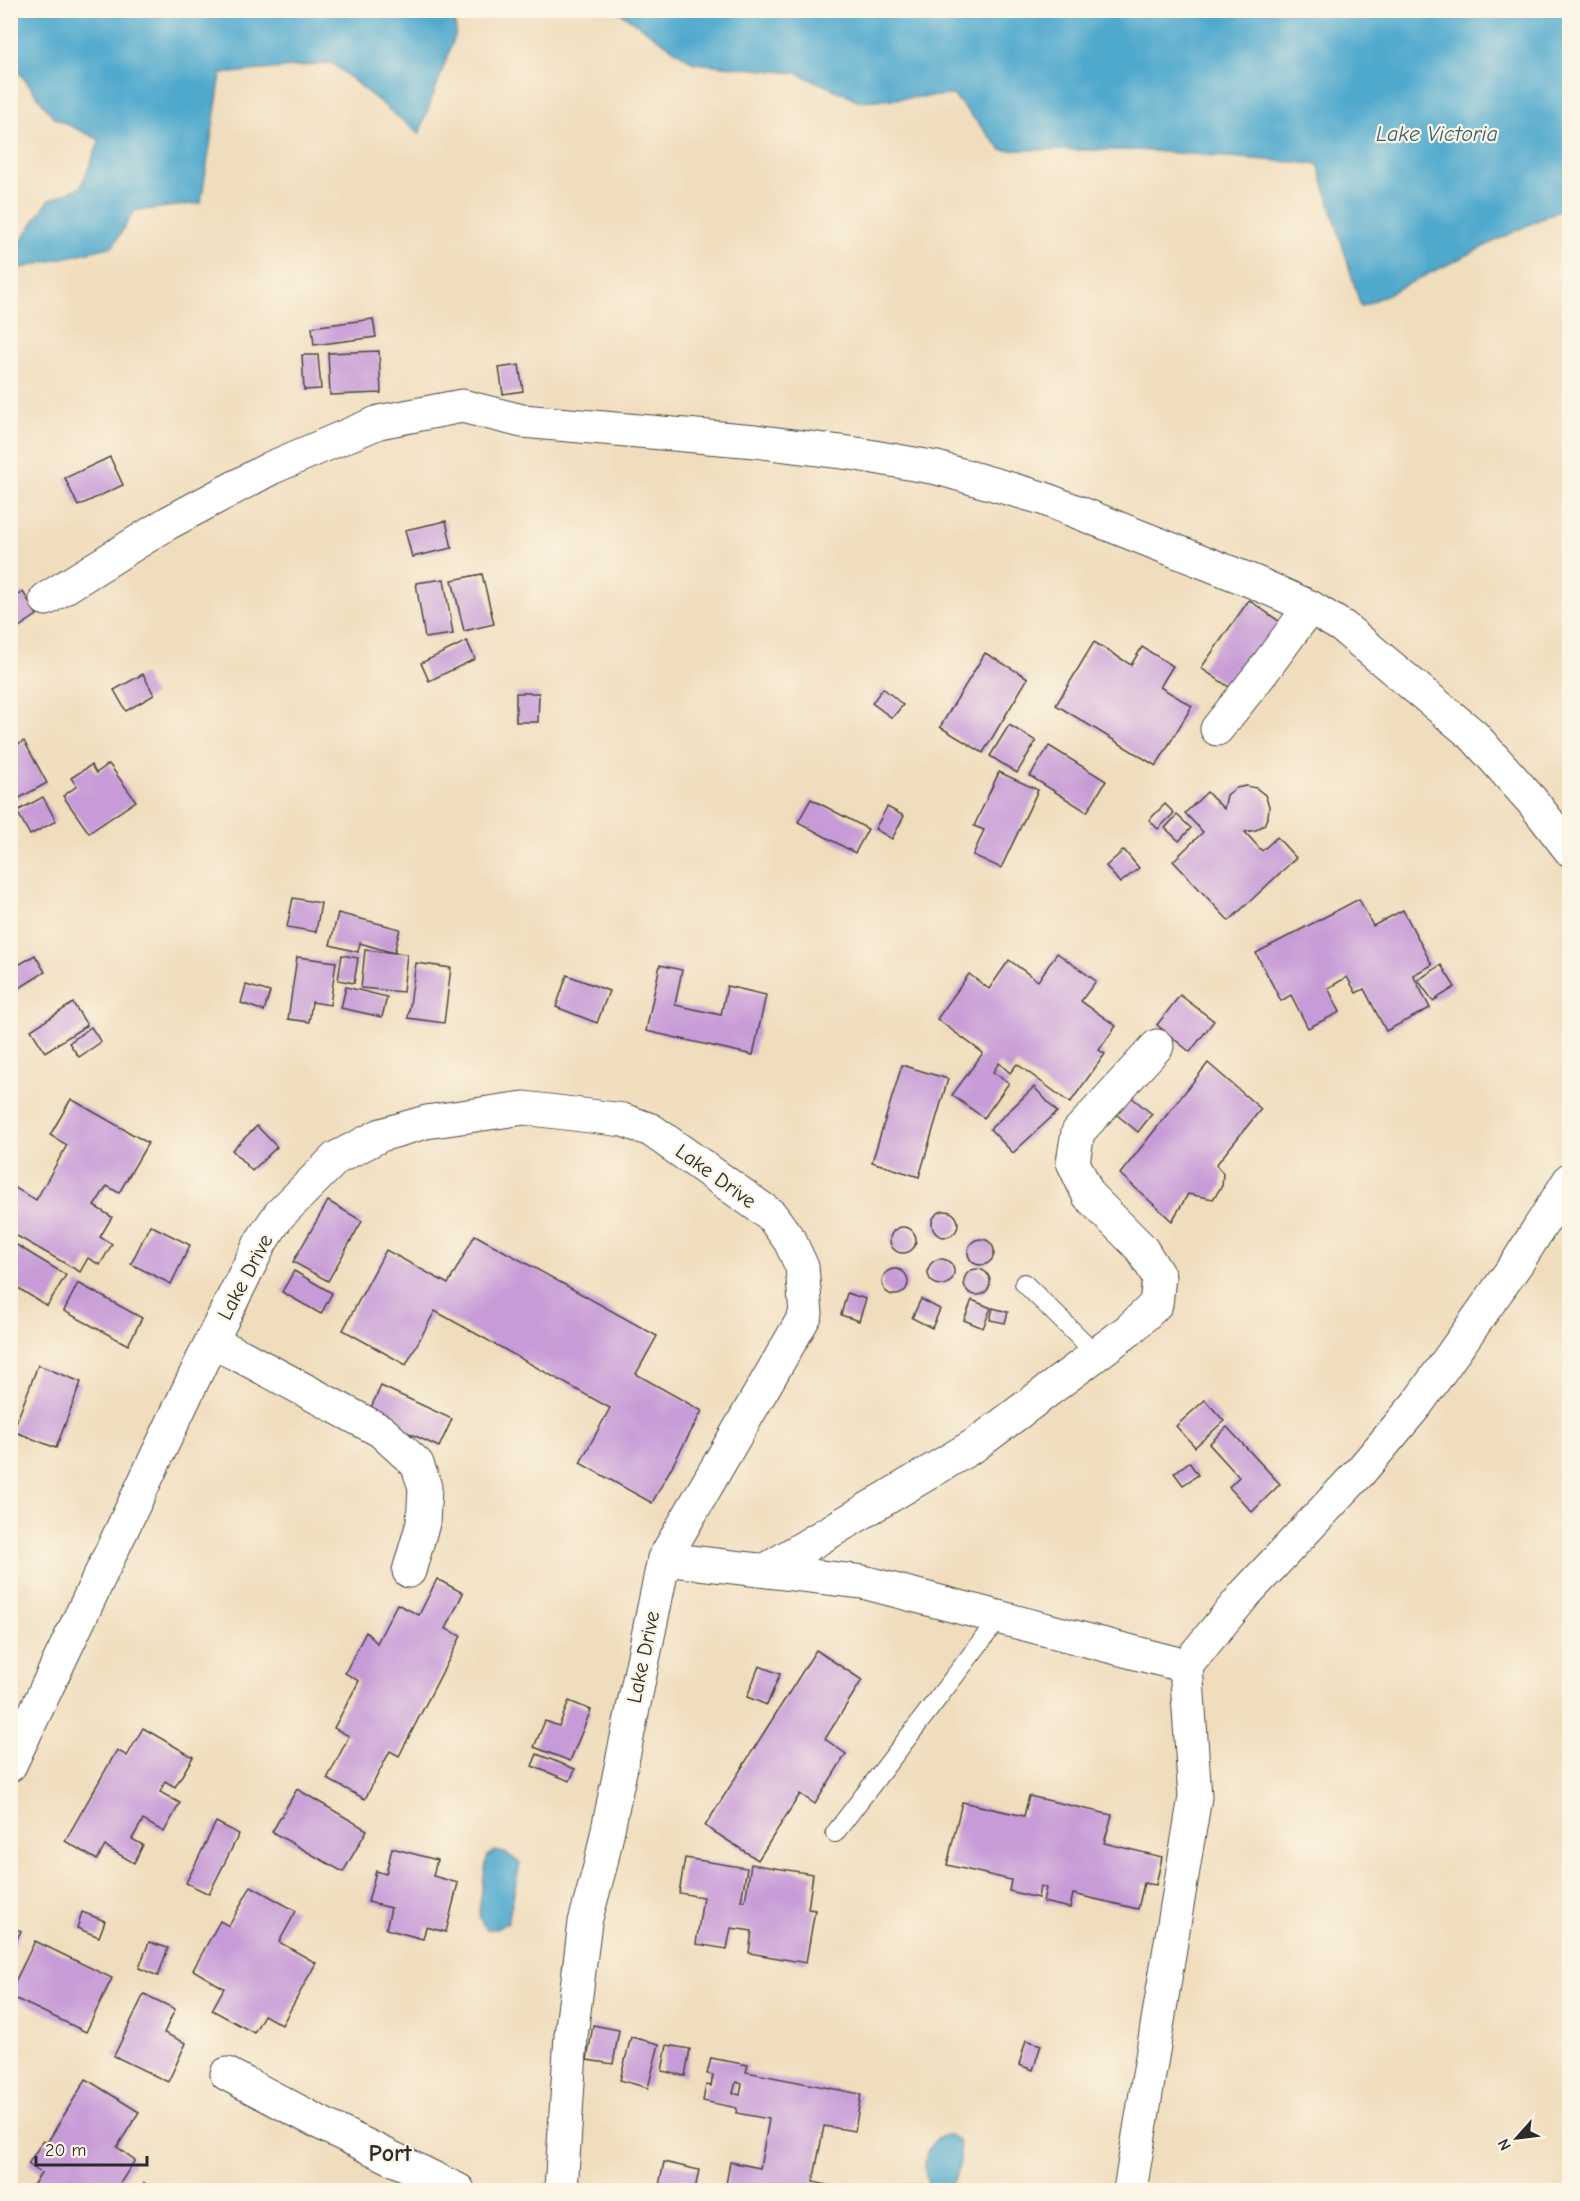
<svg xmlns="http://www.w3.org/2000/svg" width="1580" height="2201" font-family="'Comic Neue',sans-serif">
<rect width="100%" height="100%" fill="#fcf5e5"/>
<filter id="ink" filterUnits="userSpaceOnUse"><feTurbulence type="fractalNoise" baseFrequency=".0167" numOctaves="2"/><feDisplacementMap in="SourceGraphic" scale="12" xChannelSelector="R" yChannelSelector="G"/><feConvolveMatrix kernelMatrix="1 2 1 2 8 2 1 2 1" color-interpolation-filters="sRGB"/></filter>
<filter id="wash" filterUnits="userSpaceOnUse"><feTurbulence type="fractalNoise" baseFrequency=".008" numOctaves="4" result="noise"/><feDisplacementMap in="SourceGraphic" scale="24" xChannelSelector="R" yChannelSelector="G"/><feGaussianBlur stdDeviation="1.35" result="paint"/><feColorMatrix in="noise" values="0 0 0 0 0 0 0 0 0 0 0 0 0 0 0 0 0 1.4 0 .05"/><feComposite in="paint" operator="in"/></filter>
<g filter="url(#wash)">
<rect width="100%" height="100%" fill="#f0ddbd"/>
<g fill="#4fa9cd" stroke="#3d6a7c" stroke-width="1.5">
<path d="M10,11H454L456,33L419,134L332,63L221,74L201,203L134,211L113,246L22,268L12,254L49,200L81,187L100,140L54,118L19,72H11Z"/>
<path d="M618,11H1569V205L1361,307L1318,164L1139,150H1002L953,95L860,101L797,73L694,63Z"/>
<path d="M495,1851L507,1854L520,1863L508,1922L496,1929H486L480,1919L479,1911L487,1856Z"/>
<path d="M949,2134L958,2140C964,2156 958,2177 948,2190H930C922,2168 921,2141 949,2134Z"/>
</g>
<g id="blocks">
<g fill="#c79bd7" fill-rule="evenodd">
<path d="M373,319L376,337L314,345L312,327Z"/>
<path d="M379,351L381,393L330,395L328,353Z"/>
<path d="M302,355H318L321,389L304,390Z"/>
<path d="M519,365L523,391L503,394L499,368Z"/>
<path d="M110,457L123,485L78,506L65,478Z"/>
<path d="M446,521L452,548L412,557L405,530Z"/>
<path d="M482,574L494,624L464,631L452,580Z"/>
<path d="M444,579L453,634L425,638L416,583Z"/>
<path d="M23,592L37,615L16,629L10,620V600Z"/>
<path d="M1249,600L1280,622L1232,689L1201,668Z"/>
<path d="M467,641L475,659L429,681L421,663Z"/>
<path d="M1094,642L1131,665L1142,647L1173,666L1160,687L1192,706L1156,766L1056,705Z"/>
<path d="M985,653L1028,678L983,753L940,727Z"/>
<path d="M143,674L154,695L126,711L114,690Z"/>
<path d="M883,688L903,705L892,718L872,703Z"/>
<path d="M516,693H539L538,722H516Z"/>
<path d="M1009,725L1036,741L1017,773L990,756Z"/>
<path d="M24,741L47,783L12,802L10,799V749Z"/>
<path d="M1049,746L1106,781L1087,812L1030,776Z"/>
<path d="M109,764L136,801L89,833L63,796L77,786L71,778L91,765L96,773Z"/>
<path d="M999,772L1038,790L1001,868L973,855L984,830L974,826Z"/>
<path d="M1246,786L1256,788L1265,795L1269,806L1268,816L1264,825L1256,830L1245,832L1262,851L1277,837L1296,858L1229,921L1173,861L1203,832L1185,813L1207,792L1224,809L1227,795L1236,788Z"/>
<path d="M43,797L56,821L30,835L17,811Z"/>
<path d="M811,799L868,829L855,853L798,822Z"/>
<path d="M1165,804L1174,813L1158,829L1149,820Z"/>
<path d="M887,807L904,816L892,839L875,829Z"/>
<path d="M1177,815L1191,828L1179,841L1165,828Z"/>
<path d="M1124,850L1139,868L1120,883L1106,866Z"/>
<path d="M293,898L321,903L316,932L287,927Z"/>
<path d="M1359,899L1373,926L1403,910L1432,965L1413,975L1430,1008L1386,1031L1364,989L1356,993L1347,977L1328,988L1340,1012L1308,1028L1291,995L1281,1001L1256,953Z"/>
<path d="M338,913L400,929L394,953L360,943L358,952L330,945Z"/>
<path d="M365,950L407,954L403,992L361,988Z"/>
<path d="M1057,953L1096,981L1081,1001L1116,1026L1099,1050L1105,1054L1070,1103L1017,1064L1010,1073L999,1063L993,1072L1009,1083L984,1118L952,1095L983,1053L937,1019L969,974L989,989L1009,960L1038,981Z"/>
<path d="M35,955L45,972L18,989L10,977V970Z"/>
<path d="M342,955L358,958L354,983L338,980Z"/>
<path d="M297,957L336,962L330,1005L312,1002L309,1022L288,1019Z"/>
<path d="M416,963L451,968L444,1023L408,1018Z"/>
<path d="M660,965L682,970L675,1005L721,1015L727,986L766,995L753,1055L646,1031Z"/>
<path d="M1441,965L1455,987L1433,1001L1418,980Z"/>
<path d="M567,975L609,991L597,1023L556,1007Z"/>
<path d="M246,985L270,992L264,1011L241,1003Z"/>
<path d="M346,987L387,997L382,1017L341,1008Z"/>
<path d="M1180,995L1214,1021L1190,1052L1157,1025Z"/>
<path d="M73,1003L87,1025L45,1052L31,1030Z"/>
<path d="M91,1027L101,1042L79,1057L69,1043Z"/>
<path d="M1208,1063L1261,1109L1216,1165L1223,1173L1222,1186L1213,1199L1188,1194L1172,1221L1120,1174Z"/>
<path d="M902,1065L948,1079L919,1177L872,1162Z"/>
<path d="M1034,1087L1057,1112L1013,1153L990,1129Z"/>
<path d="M1131,1097L1152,1114L1138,1132L1117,1115Z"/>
<path d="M71,1099L148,1143L119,1193L107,1186L94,1206L112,1217L100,1237L112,1244L100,1265L88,1258L80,1272L10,1232V1185L36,1200L67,1145L50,1135Z"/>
<path d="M257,1126L277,1147L252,1171L232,1150Z"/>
<path d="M328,1201L362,1221L328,1281L293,1262Z"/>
<circle cx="945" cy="1224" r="13"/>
<path d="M150,1225L190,1245L171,1284L131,1264Z"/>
<circle cx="903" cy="1240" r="13"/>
<path d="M475,1235L657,1336L636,1374L702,1411L652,1503L580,1463L610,1408L435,1311L406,1365L343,1330L386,1250L448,1284Z"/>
<circle cx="981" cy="1252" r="13"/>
<path d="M10,1241L66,1275L47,1306L10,1283Z"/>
<circle cx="941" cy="1272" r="13"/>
<circle cx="977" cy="1282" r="13"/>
<circle cx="895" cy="1282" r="13"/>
<path d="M294,1271L332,1293L321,1314L282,1292Z"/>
<path d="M78,1283L142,1318L128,1345L64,1311Z"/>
<path d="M847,1293L866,1299L859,1321L841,1315Z"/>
<path d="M921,1299L940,1309L932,1328L912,1318Z"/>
<path d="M972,1300L991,1308L983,1328L964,1320Z"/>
<path d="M993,1308L1008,1312L1005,1323L990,1320Z"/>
<path d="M38,1365L81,1382L56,1448L13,1431Z"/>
<path d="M381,1386L452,1419L439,1447L368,1414Z"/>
<path d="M1205,1400L1224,1421L1195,1447L1176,1426Z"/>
<path d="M1227,1427L1280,1484L1252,1512L1229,1487L1239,1477L1209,1444Z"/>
<path d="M1189,1462L1198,1475L1183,1485L1174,1473Z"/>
<path d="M437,1579L463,1593L446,1629L461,1636L399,1756L390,1751L365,1799L327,1779L349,1736L334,1728L359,1681L345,1673L366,1632L377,1643L397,1604L419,1615Z"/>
<path d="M816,1650L862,1680L825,1739L846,1754L815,1804L800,1794L758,1860L705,1826Z"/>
<path d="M759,1666L780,1674L767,1705L747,1697Z"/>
<path d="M569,1701L591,1710L570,1761L534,1747L545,1721L559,1726Z"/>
<path d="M143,1728L193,1757L175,1787L165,1781L160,1792L180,1803L164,1832L143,1820L132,1839L143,1845L134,1863L105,1846L97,1860L65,1841L117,1750L127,1756Z"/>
<path d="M537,1754L575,1769L570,1781L532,1766Z"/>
<path d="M297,1789L367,1830L343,1872L272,1832Z"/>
<path d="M1029,1796L1112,1815L1104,1843L1162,1857L1156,1885L1144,1883L1138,1909L1073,1894L1070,1908L1043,1902L1046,1888L1040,1886L1038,1898L1009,1891L1011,1880L947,1865L962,1802L1024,1816Z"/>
<path d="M216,1822L239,1834L209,1894L186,1883Z"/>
<path d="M392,1848L437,1860L433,1876L458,1883L446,1932L426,1927L423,1939L386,1929L391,1908L368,1902L376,1871L386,1874Z"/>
<path d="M685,1858L747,1868L741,1901H745L751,1864L813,1874L808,1909L815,1910L806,1963L749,1953L752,1931L731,1928L727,1949L696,1944L703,1897L679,1893Z"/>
<path d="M251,1886L296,1911L279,1942L316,1963L282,2025L264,2015L254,2033L212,2010L224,1988L193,1970L220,1921L229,1926Z"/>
<path d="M82,1912L105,1921L99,1937L77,1928Z"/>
<path d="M10,1926L21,1931L10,1953Z"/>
<path d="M35,1941L112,1978L86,2032L10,1996V1992Z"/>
<path d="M149,1942L168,1948L158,1976L139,1968Z"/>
<path d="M144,1994L175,2009L164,2033L186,2043L168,2082L114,2056Z"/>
<path d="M593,2025L619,2030L613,2064L587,2060Z"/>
<path d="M631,2037L659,2044L648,2088L620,2080Z"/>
<path d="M1026,2040L1041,2045L1033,2070L1019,2065Z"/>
<path d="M667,2045L690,2049L685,2076L662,2071Z"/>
<path d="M711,2058L748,2065L746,2072L861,2094L855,2131L824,2126L813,2182L842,2188L841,2190H725L730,2162L760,2168L769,2119L736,2113L737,2108L703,2101L706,2085L711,2086L713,2075L707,2074ZM736,2082L742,2084L740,2095L733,2093Z"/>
<path d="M86,2079L139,2112L117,2147L135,2160L116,2190H30L41,2173L28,2164L43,2141L47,2143Z"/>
<path d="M664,2162L699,2170L695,2190H658Z"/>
<path d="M144,2183L159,2190H141Z"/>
</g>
</g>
</g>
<g filter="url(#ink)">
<use href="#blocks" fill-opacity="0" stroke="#494641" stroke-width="1.5"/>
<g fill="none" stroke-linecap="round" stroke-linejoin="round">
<defs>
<g id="service">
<path d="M1024,1283L1097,1355"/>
<path d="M835,1833L999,1618"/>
</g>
<g id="minor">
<path d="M46,599L168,523L271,468L379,422L462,406L522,421L755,441L857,454L937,468L1042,498L1254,582L1310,607L1343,627L1473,735L1532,801L1570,850"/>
<path d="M1217,729L1263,671L1310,607"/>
<path d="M211,1342L241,1356L381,1431L417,1464L425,1487L423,1523L409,1571"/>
<path d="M664,1559L863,1582L1186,1666L1246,1593L1360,1472L1417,1404L1517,1263L1570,1179"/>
<path d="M766,1570L975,1445L1129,1330L1156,1304L1159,1277L1141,1248L1089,1196L1073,1162L1078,1132L1157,1046"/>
<path d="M10,1765L211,1342L262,1240L279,1215L336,1158L381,1135L426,1122L524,1108L623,1120L651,1130L771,1215L790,1241L802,1267L806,1314L664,1559L601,1863L585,1922L571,2036L561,2190"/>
<path d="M227,2074L330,2128L458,2190"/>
<path d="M1130,2190L1195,1797L1186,1666"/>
</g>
</defs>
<use href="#service" stroke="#494641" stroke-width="20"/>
<use href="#minor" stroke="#494641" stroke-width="35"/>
<use href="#service" stroke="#fff" stroke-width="18"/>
<use href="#minor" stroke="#fff" stroke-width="33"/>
</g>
</g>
<g text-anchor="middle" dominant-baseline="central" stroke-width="4.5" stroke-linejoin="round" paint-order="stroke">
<g font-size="21" fill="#2b2b2b" stroke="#fcf5e5">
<text transform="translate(716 1176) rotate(36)">Lake Drive</text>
<text transform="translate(245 1277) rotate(-62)">Lake Drive</text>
<text transform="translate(643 1657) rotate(-78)">Lake Drive</text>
</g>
<g font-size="22" font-style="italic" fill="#395d6c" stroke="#fcf5e5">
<text x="1437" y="134">Lake Victoria</text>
</g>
<g font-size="24" font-weight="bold" fill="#2b2b2b" stroke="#fcf5e5">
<text x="390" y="2153">Port</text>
</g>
</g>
<rect width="1580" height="2201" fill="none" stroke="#fcf5e5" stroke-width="36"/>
<g transform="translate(1517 2138) rotate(242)" stroke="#fcf5e5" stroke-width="4.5" paint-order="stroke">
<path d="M0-4.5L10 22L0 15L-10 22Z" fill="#2b2b2b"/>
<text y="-9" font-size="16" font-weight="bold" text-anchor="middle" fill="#2b2b2b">N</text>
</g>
<path d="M36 2156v9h111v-9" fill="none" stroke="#2b2b2b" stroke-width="3"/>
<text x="45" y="2156" font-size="18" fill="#2b2b2b" stroke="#fcf5e5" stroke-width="4.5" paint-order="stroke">20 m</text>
</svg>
